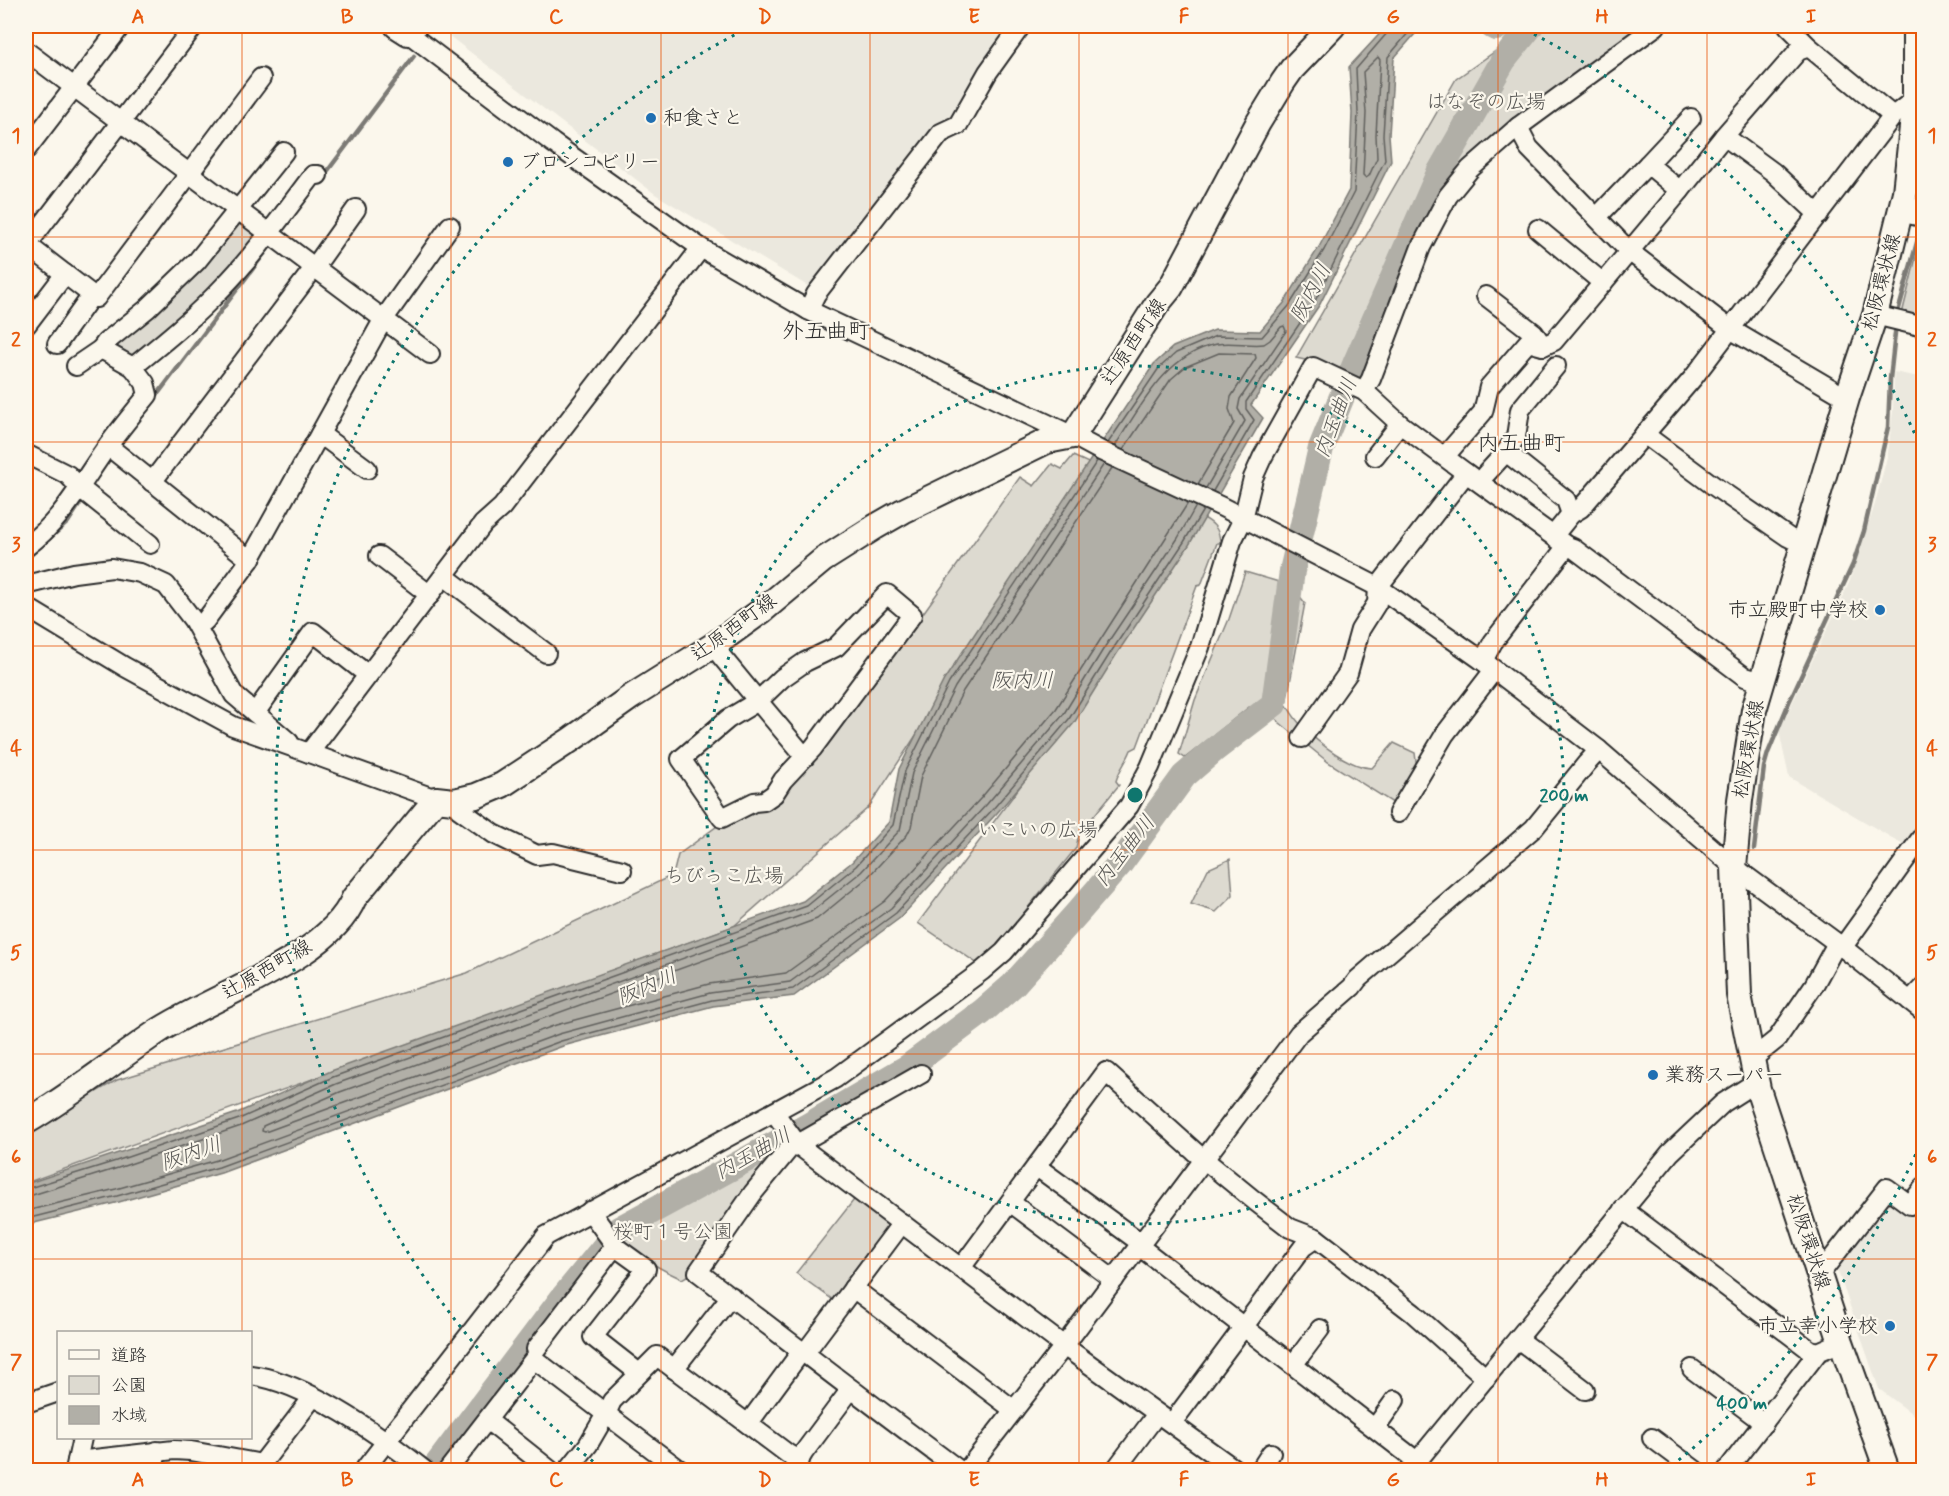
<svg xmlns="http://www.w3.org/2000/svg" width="1949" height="1496" font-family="Mynerve,'Klee One',sans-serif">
<rect width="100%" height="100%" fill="#fbf7ec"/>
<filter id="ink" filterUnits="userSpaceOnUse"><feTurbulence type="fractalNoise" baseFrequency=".0167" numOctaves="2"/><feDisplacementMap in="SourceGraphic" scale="12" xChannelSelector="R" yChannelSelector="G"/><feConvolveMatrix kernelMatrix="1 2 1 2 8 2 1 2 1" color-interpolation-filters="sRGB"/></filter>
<g filter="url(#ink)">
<g fill="#ebe8de">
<path d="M446,26H1015L950,121L933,126L811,288L655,194L448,35Z"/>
<path d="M1894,372L1924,378V817L1904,845L1789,777L1779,731L1849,583L1875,504L1888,453L1893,410Z"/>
<path d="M1888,1195L1923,1197V1422L1879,1389L1835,1263Z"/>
</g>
<g fill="#dddad0" stroke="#84827e" stroke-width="1.5">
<path d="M1531,26H1649L1468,165L1362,379L1356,380L1314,362L1296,358L1456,79Z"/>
<path d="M237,218L261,234L207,295L135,358L110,342Z"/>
<path d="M1923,229V319L1902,314Z"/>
<path d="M1073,456L1093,465L869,807L734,926L26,1183V1132L117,1080L467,973L673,875L678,855L720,824L754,808L826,739L921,616L1020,477L1034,486L1052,464L1062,469Z"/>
<path d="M1200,516C1212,522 1220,528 1220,543H1217L1201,585L1197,586L1137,747L1131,750C1127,761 1119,770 1116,781L1119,785L1079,834L1076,848L997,946L978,964L918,923L1078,709Z"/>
<path d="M1291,562L1303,567L1295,590L1305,603L1286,704C1291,712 1296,721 1303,727C1318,743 1351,768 1372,768L1394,743L1415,753L1417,769L1396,805L1328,762L1280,723L1267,709L1249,707L1185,758L1179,754L1195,700L1229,619L1245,572L1279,582Z"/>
<path d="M1230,859L1233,895L1216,912L1191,904L1208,869Z"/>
<path d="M777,1135L785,1145L692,1273L682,1279C655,1267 630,1252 612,1228L613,1220L667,1192L691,1182L718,1164Z"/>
<path d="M857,1196L891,1221L893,1229L836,1302L796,1273Z"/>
</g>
<path fill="#b1afa7" stroke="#7b7a75" stroke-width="1.5" d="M1387,26H1422L1394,58L1389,135L1391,161L1320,304L1251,405L1263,418L1189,545L1116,655L1074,723L997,813L900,918L794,996L713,1006L563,1046L221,1173L119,1202L26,1225V1184L237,1113L331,1071L803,901L852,862L889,822L899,769L944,680L1154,364L1173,347L1215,330L1260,331L1284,303L1319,247L1349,190L1352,113L1349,67Z"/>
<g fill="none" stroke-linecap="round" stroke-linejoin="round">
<g stroke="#61605d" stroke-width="1.5">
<path d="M1378,57L1380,60L1376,135L1377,158L1369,176L1366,178L1363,175L1366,113L1363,72Z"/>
<path d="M1108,443L1159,368L1176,353L1216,336L1262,337L1289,306L1324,250L1354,192L1358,113L1356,69L1388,32L1390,26"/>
<path d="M1115,446C1141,406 1166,354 1217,344C1232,341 1249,346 1264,344L1270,340L1281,327L1284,326L1286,331L1240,399L1238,409L1245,421L1206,488"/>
<path d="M1123,450L1171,379L1185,367L1219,353L1255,354L1256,358L1231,397L1229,409L1234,423L1198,484"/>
<path d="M1112,468L963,691L921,776L911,827L907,835L867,878L817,919L340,1092L263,1126L262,1131L265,1132L556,1025L709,984L786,973L885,901L981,798L1056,709L1188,503"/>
<path d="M1213,491L1254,420L1246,409V402L1315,301L1385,160L1383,135L1388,57L1414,26"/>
<path d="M26,1189L116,1161L239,1119L333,1077L807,906L856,866L893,825L905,771L949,683L1097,461"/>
<path d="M26,1197L118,1168L241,1126L336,1084L811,912L861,872L900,830L912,773L955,687L1104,464"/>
<path d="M26,1211L116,1189L217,1160L559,1034L710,993L790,982L891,908L987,804L1063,715L1104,648L1178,538L1196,506"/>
<path d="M26,1219L117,1196L219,1167L561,1041L712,1000L793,989L896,913L993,809L1069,719L1111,652L1184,542L1203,510"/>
</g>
<g stroke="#7b7a75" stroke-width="4.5">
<path d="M323,177L414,56"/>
<path d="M1897,316L1923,220"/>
<path d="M154,399L270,246"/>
<path d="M26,559L68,522L85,496"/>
<path d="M1754,849L1764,767L1768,753L1790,700L1853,564L1864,531L1888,427L1890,379L1896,324"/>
</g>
<g stroke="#b1afa7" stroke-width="26">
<path d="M1492,26L1496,28L1498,26"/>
<path d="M433,1470L561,1300L619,1229L806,1127L908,1067L982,1012L1013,985L1080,910L1120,864L1184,776L1214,750L1274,704L1292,571L1321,448L1356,362L1439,173L1503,61L1531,26"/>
</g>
<defs>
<g id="minor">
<path d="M407,26L408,33L553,143L701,248L808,310L1073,436L1101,451L1222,507L1378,587L1483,661L1599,750L1734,867L1837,943L1924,1012"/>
<path d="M1809,47L1893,116"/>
<path d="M26,51L430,354"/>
<path d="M1518,127L1529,148L1629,251L1730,329L1847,398"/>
<path d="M1724,136L1773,172L1819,215"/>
<path d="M26,150L121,26"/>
<path d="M1648,164L1691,118"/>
<path d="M1680,191L1724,136L1798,51L1809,47L1788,26"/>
<path d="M1900,212L1917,216L1924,202"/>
<path d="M1538,229L1603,283"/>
<path d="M26,244L96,298L261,78"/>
<path d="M27,245L194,26"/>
<path d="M1486,296L1534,333L1543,346"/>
<path d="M808,310L816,294L941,133L958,125L988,72L1021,26"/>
<path d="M1875,315L1924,327"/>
<path d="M27,324L65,274"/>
<path d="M57,344L92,295"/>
<path d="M76,366L101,349"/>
<path d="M1556,366L1520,410L1516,437L1506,452L1566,500L1571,514"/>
<path d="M133,367L101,349L106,342L147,309L197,261L284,152"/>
<path d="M1364,391L1371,379L1421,247L1448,196L1470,169L1518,127L1656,26"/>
<path d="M320,434L367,469"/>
<path d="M1644,434L1714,486L1788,537L1804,545"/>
<path d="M108,446L250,560L383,320L450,226"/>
<path d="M26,454L68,475L80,488L150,544"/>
<path d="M1375,456L1400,424"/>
<path d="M1445,456L1483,412L1489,387L1528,342L1543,346L1554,341L1680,191L1648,164L1597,217"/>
<path d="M1466,473L1567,546L1573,548L1745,677L1762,682"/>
<path d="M1485,475L1506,452"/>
<path d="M152,482L314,268L356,209"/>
<path d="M1554,535L1571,514L1581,508L1693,378L1893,116L1915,99"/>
<path d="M26,547C62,521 81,483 107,447C120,429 134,412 148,395L145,383L133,367C164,342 196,316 223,287C256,253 284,213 313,175H318"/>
<path d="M379,556L430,595"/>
<path d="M444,576L546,653"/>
<path d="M26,585L74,573L112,568L140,573L166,585L193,620L234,695L289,742"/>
<path d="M26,607L125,667L233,726L309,753L483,524L502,507L701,248"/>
<path d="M205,621L250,560"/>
<path d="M717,643L721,656L758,701L728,719L681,759L722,818L754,802L764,801L774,794L783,780L813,748L912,615L887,594L836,647L805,662L782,678L758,701L805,757"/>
<path d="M1483,661L1493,642L1567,546"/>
<path d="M255,713L313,632L368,675"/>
<path d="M309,753L436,799"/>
<path d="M454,801L459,809L494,834L537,855L553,853L622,870"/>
<path d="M1398,813L1445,734L1494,670"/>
<path d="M1842,948L1924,834"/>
<path d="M1910,1001L1924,986"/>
<path d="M1751,1060L1777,1039L1814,985L1837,943"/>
<path d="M921,1074L789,1149L753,1193L698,1272C785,1338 871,1405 959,1470"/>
<path d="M774,1112L798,1145L1064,1346L1236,1470"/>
<path d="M1037,1167L1141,1243"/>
<path d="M1010,1202L1114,1280"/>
<path d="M1623,1209L1810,1350L1818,1352"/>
<path d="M590,1211L617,1248L646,1269L593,1337L639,1373"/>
<path d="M1139,1246L1418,1462"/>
<path d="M961,1268L1106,1072L1195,1152L1255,1201L1290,1228L1316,1238L1413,1313L1486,1378"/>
<path d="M1820,1274L1887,1188L1910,1205L1924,1187"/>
<path d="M853,1288L1014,1410"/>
<path d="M1518,1339L1585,1390"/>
<path d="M536,1349L611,1251L617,1248"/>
<path d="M804,1354L902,1223"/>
<path d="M1293,1365L1320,1329"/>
<path d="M674,1369L731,1296"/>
<path d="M1692,1369L1764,1423"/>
<path d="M250,1375C306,1382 381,1436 424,1470"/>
<path d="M26,1403L58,1392"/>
<path d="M1178,1415L1303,1247L1316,1238"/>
<path d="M487,1420L550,1470"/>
<path d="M748,1424L801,1352"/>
<path d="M1375,1428L1395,1400"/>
<path d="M1652,1438L1695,1470"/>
<path d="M77,1461L174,1450L191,1451L262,1464"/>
<path d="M794,1469L804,1452L851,1389"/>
<path d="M75,1470L82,1438"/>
<path d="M153,1470L157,1451"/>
<path d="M257,1470L313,1397"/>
<path d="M364,1470L546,1236L836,1078L982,971L1004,952L1129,806L1150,767L1200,647L1232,541L1243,519L1253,478L1262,458L1313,367L1364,391L1400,424L1466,473L1378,587L1377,603L1360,630L1348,673L1302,738"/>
<path d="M448,1470L534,1359L606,1414L612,1401L657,1356L788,1454L800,1460"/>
<path d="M568,1470L588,1445L606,1414L680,1470"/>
<path d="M967,1470L1064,1346L1299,1033L1352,987L1358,979L1534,828L1587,763L1599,750"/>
<path d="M1115,1470L1157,1414"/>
<path d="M1260,1470L1271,1453"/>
<path d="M1410,1470L1670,1153L1723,1103L1756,1082"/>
<path d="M1727,1470L1818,1352L1841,1342"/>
</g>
<g id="major">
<path d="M397,26L408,33L414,26"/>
<path d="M26,1122C72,1095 113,1062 157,1032C211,996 330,958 354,898L436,799L454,801L476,796L502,785L572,739L631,697L717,643L763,610L823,560L875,527L903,511L1047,441L1073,436L1157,304L1171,287L1258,123L1283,82L1292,69L1333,26"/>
<path d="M1887,1470L1841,1342L1758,1089L1739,995L1734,867L1740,800L1754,710L1847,398L1875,315L1905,192L1915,99V26"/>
</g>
</defs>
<use href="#minor" stroke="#2b2b2b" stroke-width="22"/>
<use href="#major" stroke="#2b2b2b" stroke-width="28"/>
<use href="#minor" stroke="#fbf7ec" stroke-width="18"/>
<use href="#major" stroke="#fbf7ec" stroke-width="24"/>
</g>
</g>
<path fill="none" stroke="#e8590c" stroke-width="1.5" stroke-opacity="0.55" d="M242,26V1332M451,26V1470M661,26V1470M870,26V1470M1079,26V1470M1288,26V1470M1498,26V1470M1707,26V1470M26,237H1924M26,442H1924M26,646H1924M26,850H1924M26,1054H1924M26,1259H1924M242,1438V1470"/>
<g fill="none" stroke="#0f766e" stroke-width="3" stroke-dasharray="3 6">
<circle cx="1135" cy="795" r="429"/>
<path d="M1923 1138A859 859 0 0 1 1670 1467M600 1467A859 859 0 0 1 752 26M1518 26A859 859 0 0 1 1923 452"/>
</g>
<g fill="#1f6fb2" stroke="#fbf7ec" stroke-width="2">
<circle cx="651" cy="118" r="6"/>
<circle cx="508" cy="162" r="6"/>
<circle cx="1880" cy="610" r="6"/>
<circle cx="1653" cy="1075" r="6"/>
<circle cx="1890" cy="1326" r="6"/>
</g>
<g text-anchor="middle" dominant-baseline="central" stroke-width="4.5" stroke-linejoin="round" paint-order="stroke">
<g font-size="20" fill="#585754" stroke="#fbf7ec">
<text x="1486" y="102">はなぞの広場</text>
<text x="1038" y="830">いこいの広場</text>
<text x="724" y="876">ちびっこ広場</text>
<text x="673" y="1232">桜町１号公園</text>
</g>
<g font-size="20" fill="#2b2b2b" stroke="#fbf7ec" text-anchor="start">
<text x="663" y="118">和食さと</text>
<text x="520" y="162">ブロンコビリー</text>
<text x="1868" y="610" text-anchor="end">市立殿町中学校</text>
<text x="1665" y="1075">業務スーパー</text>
<text x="1878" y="1326" text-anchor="end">市立幸小学校</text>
</g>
<g font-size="20" fill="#2b2b2b" stroke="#fbf7ec">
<text transform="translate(1882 282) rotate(-75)">松阪環状線</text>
<text transform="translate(1134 342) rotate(-56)">辻原西町線</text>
<text transform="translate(734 628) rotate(-36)">辻原西町線</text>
<text transform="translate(1749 749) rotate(-80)">松阪環状線</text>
<text transform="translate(267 970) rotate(-30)">辻原西町線</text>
<text transform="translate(1808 1242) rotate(72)">松阪環状線</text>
</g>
<g font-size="21" font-style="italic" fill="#5a5956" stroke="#fbf7ec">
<text transform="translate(1311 293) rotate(-62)">阪内川</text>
<text transform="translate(1336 418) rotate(-69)">内玉曲川</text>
<text x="1022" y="681">阪内川</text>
<text transform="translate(1125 851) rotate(-52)">内玉曲川</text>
<text transform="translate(647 987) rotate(-23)">阪内川</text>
<text transform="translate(191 1154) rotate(-19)">阪内川</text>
<text transform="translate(753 1154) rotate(-29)">内玉曲川</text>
</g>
<g font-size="22" fill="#2b2b2b" stroke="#fbf7ec">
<text x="826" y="332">外五曲町</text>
<text x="1521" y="444">内五曲町</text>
</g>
</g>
<circle cx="1135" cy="795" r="9" fill="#0f766e" stroke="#fbf7ec" stroke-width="3"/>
<g font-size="18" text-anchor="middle" font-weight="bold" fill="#0f766e" stroke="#fbf7ec" stroke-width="4.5" stroke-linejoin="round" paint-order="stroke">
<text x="1564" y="801">200 m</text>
<text x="1742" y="1409">400 m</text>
</g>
<rect width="1949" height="1496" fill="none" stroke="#fbf7ec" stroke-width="66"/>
<rect x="57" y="1331" width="195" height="108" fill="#fbf7ec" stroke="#a8a59f" stroke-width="1.5"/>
<rect x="69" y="1350" width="30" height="9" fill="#fbf7ec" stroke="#a8a59f" stroke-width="1.5"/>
<text x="111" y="1361" font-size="18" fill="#2b2b2b">道路</text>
<rect x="69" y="1376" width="30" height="18" fill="#dddad0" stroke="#a8a59f" stroke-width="1.5"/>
<text x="111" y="1391" font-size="18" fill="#2b2b2b">公園</text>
<rect x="69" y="1406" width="30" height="18" fill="#b1afa7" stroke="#a8a59f" stroke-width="1.5"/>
<text x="111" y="1421" font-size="18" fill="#2b2b2b">水域</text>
<rect x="33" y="33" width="1883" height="1430" fill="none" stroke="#e8590c" stroke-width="2"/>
<g font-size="20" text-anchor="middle" font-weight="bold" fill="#e8590c">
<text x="138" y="23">A</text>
<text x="347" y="23">B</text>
<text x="556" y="23">C</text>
<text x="765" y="23">D</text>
<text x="974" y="23">E</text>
<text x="1184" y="23">F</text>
<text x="1393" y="23">G</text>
<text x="1602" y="23">H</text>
<text x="1811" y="23">I</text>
<text x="16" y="142">1</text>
<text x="1932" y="142">1</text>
<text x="16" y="346">2</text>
<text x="1932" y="346">2</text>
<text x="16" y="551">3</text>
<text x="1932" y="551">3</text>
<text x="16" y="755">4</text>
<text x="1932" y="755">4</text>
<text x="16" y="959">5</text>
<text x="1932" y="959">5</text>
<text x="16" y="1163">6</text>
<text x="1932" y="1163">6</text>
<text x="16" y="1368">7</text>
<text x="1932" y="1368">7</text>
<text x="138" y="1486">A</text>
<text x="347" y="1486">B</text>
<text x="556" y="1486">C</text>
<text x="765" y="1486">D</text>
<text x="974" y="1486">E</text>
<text x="1184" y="1486">F</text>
<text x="1393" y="1486">G</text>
<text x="1602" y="1486">H</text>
<text x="1811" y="1486">I</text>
</g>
</svg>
